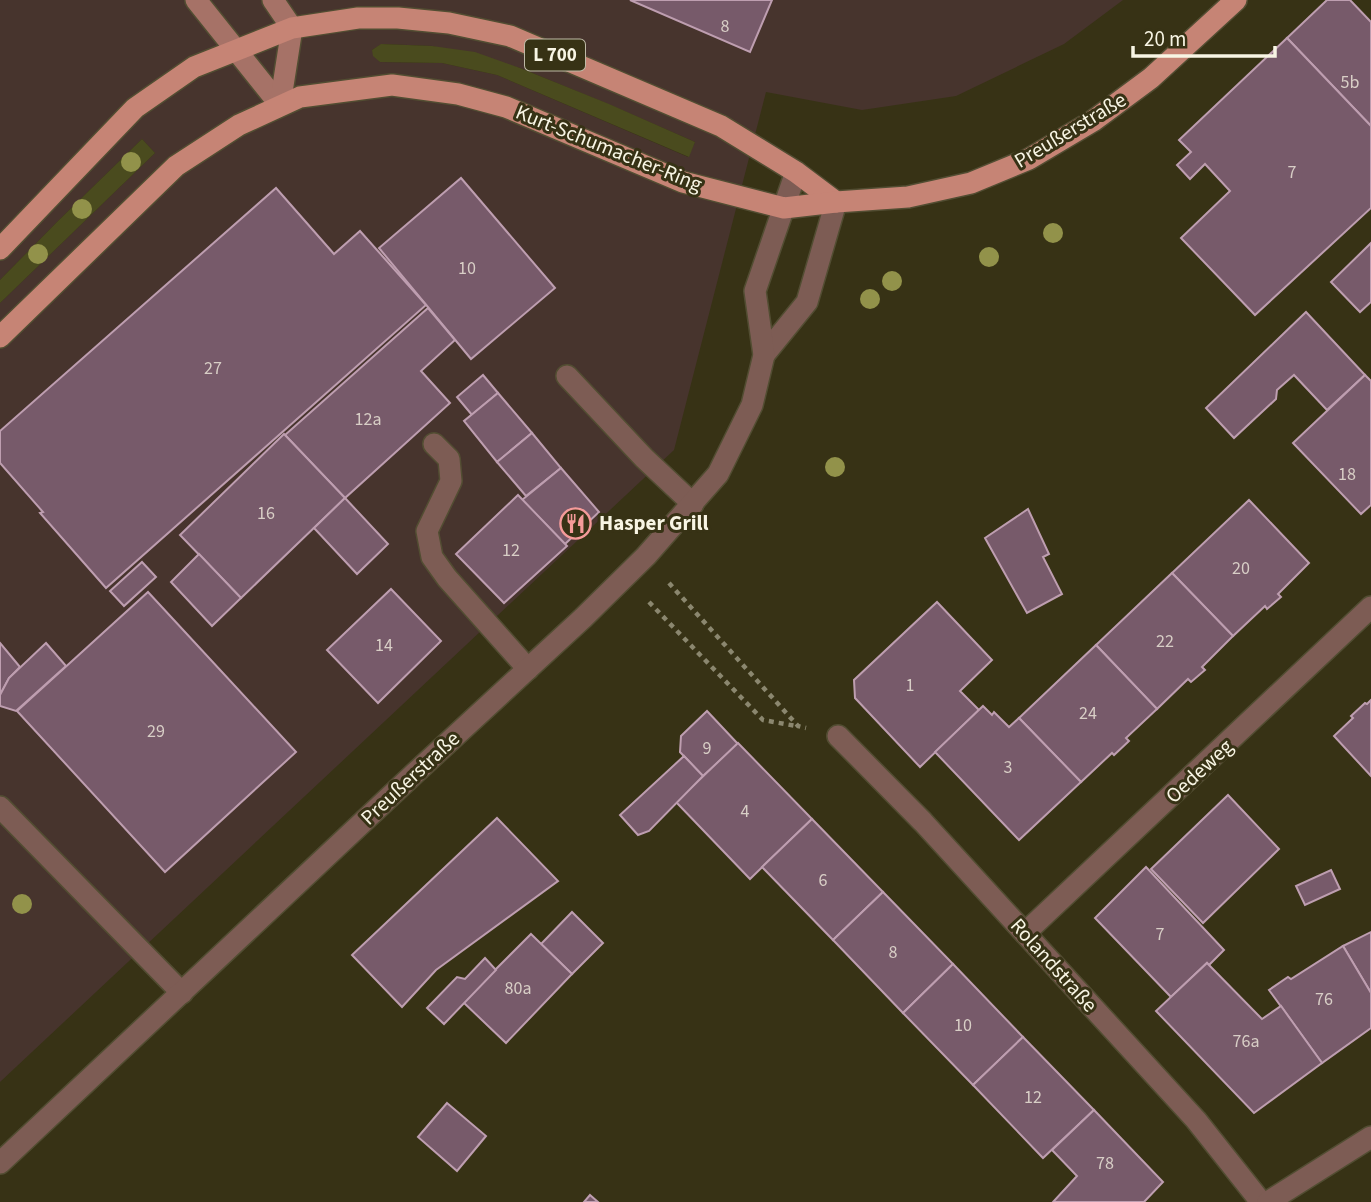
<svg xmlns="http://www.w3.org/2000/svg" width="1371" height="1202" font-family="'Source Sans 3',sans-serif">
<rect width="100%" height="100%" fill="#373215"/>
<path fill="#47342d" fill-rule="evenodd" d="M0,0H1123L1064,44L956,96L862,110L766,92L674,450L0,1082V303L155,153L142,139L57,222L0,280ZM382,44L432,46L520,68L608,104L695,142L688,157L497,75L442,63L380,62L372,50Z"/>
<g fill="#4a4b1e">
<path d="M381,44L432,46L475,52L520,68L609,104L695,142L689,157L497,75L442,63L380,62L373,56L372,50Z"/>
<path d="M142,139L155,153L0,303V280L57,222Z"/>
</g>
<g fill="#775a6a" stroke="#be9eb0" stroke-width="2">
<path d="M630,0H772L750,52Z"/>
<path d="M1327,0H1350L1371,22V126L1287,38Z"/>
<path d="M1287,38L1371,126V208L1255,315L1181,238L1230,191L1205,164L1190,179L1177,165L1191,152L1179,140Z"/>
<path d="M461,178L555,288L471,359L379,248Z"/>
<path d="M276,188L334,254L360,231L426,305L106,588L40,513L43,512L0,463V431Z"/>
<path d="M1371,243V302L1360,312L1331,282Z"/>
<path d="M428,308L455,340L421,371L450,403L345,498L285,435Z"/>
<path d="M1306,312L1365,375L1327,410L1294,375L1277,390L1276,399L1234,438L1206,408Z"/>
<path d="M483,375L498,393L472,415L457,397Z"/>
<path d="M1365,375L1371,381V505L1361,514L1293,443Z"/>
<path d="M498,393L532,433L497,462L464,421Z"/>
<path d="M532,433L561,468L526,496L497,462Z"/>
<path d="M284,434L345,498L241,598L180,535Z"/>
<path d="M561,468L599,512L565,544L522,500Z"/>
<path d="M518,495L567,546L504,603L456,554Z"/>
<path d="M345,498L388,544L357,574L314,528Z"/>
<path d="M1249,500L1309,563L1278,594L1281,597L1267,609L1265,606L1233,636L1172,573Z"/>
<path d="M1028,509L1049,554L1043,557L1062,594L1027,613L985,538Z"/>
<path d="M199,554L241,598L212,626L171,582Z"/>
<path d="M142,562L156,577L124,606L110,591Z"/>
<path d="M1172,573L1233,636L1202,667L1205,670L1191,682L1188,679L1157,709L1096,645Z"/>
<path d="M391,589L441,641L378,703L327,650Z"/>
<path d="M148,592L296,752L165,872L17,711Z"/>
<path d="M937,602L992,660L960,691L979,710L920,767L855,698L854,680Z"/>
<path d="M0,643L20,667L9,678L0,695Z"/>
<path d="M46,643L66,666L16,711L0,706V695L9,678Z"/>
<path d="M1096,645L1157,709L1126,738L1129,741L1114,755L1112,753L1081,782L1019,718Z"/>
<path d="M1371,700V776L1334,736L1353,718L1351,716L1365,703L1367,704Z"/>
<path d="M983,706L992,715L994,712L1009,727L1019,718L1081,782L1019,840L935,752Z"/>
<path d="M707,711L738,744L703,776L680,752L681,736Z"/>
<path d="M738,743L812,819L750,879L676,802Z"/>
<path d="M684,756L703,776L649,831L638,835L620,815Z"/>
<path d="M1228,795L1279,849L1203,923L1151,869Z"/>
<path d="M497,818L558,881L436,970L402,1007L352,955Z"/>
<path d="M812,819L883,892L833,940L762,867Z"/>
<path d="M1146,867L1224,950L1209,965L1207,963L1171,997L1095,918Z"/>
<path d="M1331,870L1340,889L1305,905L1296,886Z"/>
<path d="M883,892L953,964L903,1013L833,940Z"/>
<path d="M572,912L603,943L572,974L541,944Z"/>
<path d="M1371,932V993L1343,946Z"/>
<path d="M531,934L572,974L506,1043L463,1002Z"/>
<path d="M1343,946L1371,993V1028L1322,1063L1269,990L1288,977L1291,979Z"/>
<path d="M485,958L496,970L444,1024L427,1008L457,977L465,979Z"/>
<path d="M1207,963L1262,1019L1281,1006L1322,1063L1254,1113L1156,1011Z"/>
<path d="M953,964L1023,1037L973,1085L903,1013Z"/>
<path d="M1023,1037L1094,1110L1043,1158L973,1085Z"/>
<path d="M447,1103L486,1136L457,1171L418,1137Z"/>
<path d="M1094,1110L1163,1182L1144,1202H1053L1077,1176L1052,1150Z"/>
<path d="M590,1195L598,1202H584Z"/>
</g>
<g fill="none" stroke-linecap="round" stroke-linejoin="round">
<defs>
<g id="lane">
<path d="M567,376L644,458L693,504"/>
<path d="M434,444L449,459L451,481L427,531L432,557L447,578L528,669"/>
</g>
<g id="street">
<path d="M764,355L807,302L836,202"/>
<path d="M838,736L923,822L1196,1120L1261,1202"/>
<path d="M0,807L182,993"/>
<path d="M1025,933L1371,607"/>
<path d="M0,1163L415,773L583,618L646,556L718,474L752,405L764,355L755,291L796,172"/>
<path d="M1268,1202L1371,1137"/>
</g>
<g id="secondary">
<path d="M196,0L280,105"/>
<path d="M273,0L292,28L280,105"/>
</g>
<g id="primary">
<path d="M0,249L135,108L194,67L292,28L358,18H398L449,23L510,36L721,126L796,172L836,202"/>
<path d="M0,337L176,166L239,125L300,97L392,85L458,94L506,107L683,182L784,208L836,202L908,197L971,183L1029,159L1093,121L1151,78L1236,0"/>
</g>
</defs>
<use href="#lane" stroke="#524d32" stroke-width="24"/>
<use href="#street" stroke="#524d32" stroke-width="24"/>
<use href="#secondary" stroke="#524d32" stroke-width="24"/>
<use href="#primary" stroke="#524d32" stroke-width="24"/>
<g stroke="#8b876f" stroke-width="4.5" stroke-dasharray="5 5" stroke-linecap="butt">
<path d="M669,583L798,726L806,728"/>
<path d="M649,602L763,720L796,726"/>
</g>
<use href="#lane" stroke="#7d5c54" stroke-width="21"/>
<use href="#street" stroke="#7d5c54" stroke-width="21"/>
<use href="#secondary" stroke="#a67267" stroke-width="21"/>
<use href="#primary" stroke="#c68475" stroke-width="21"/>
</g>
<g fill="#92924a">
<circle cx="131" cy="162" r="10"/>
<circle cx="82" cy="209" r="10"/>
<circle cx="1053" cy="233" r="10"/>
<circle cx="38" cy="254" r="10"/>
<circle cx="989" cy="257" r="10"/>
<circle cx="892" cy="281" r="10"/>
<circle cx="870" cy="299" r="10"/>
<circle cx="835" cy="467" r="10"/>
<circle cx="22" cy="904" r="10"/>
</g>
<defs>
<symbol id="restaurant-ring" viewBox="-11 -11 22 22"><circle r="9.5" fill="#373215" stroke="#f59b9a" stroke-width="1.5"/><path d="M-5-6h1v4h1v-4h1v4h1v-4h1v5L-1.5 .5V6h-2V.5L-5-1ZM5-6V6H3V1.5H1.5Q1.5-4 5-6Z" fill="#f59b9a"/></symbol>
</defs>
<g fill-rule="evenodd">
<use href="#restaurant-ring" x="558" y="506" width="35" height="35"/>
</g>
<g text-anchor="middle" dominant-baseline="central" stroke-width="6" stroke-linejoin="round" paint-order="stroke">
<g font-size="18" fill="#d8cec6">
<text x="725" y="26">8</text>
<text x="1350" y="82">5b</text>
<text x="1292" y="172">7</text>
<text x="467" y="268">10</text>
<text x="213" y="368">27</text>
<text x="368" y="419">12a</text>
<text x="1347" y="474">18</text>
<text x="266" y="513">16</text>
<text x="511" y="550">12</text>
<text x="1241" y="568">20</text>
<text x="1165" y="641">22</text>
<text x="384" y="645">14</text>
<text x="910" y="685">1</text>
<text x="1088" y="713">24</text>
<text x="156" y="731">29</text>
<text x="707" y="748">9</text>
<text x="1008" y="767">3</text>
<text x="745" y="811">4</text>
<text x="823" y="880">6</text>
<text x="1160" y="934">7</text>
<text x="893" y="952">8</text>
<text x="518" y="988">80a</text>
<text x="1324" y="999">76</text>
<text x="963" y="1025">10</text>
<text x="1246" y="1041">76a</text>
<text x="1033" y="1097">12</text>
<text x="1105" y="1163">78</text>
</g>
<rect fill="#373215" stroke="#bebaa6" stroke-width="2" x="525" y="39.5" width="60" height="31" rx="5"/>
<g font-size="19" font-weight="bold" fill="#f8f5e4">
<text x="555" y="55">L 700</text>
</g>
<g font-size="21" fill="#f8f5e4" stroke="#373215">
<text transform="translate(1070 130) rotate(-31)">Preußerstraße</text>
<text transform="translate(609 148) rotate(22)">Kurt-Schumacher-Ring</text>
<text transform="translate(1199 771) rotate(-43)">Oedeweg</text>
<text transform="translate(410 778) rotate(-43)">Preußerstraße</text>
<text transform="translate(1054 965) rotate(48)">Rolandstraße</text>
</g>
<g font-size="21" font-weight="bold" fill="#f8f5e4" stroke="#373215" text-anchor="start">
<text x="599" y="523">Hasper Grill</text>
</g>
</g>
<path d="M1133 46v10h142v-10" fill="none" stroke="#f8f5e4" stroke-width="3.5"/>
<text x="1144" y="46" font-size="21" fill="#f8f5e4" stroke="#373215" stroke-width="5" paint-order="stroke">20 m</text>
</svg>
